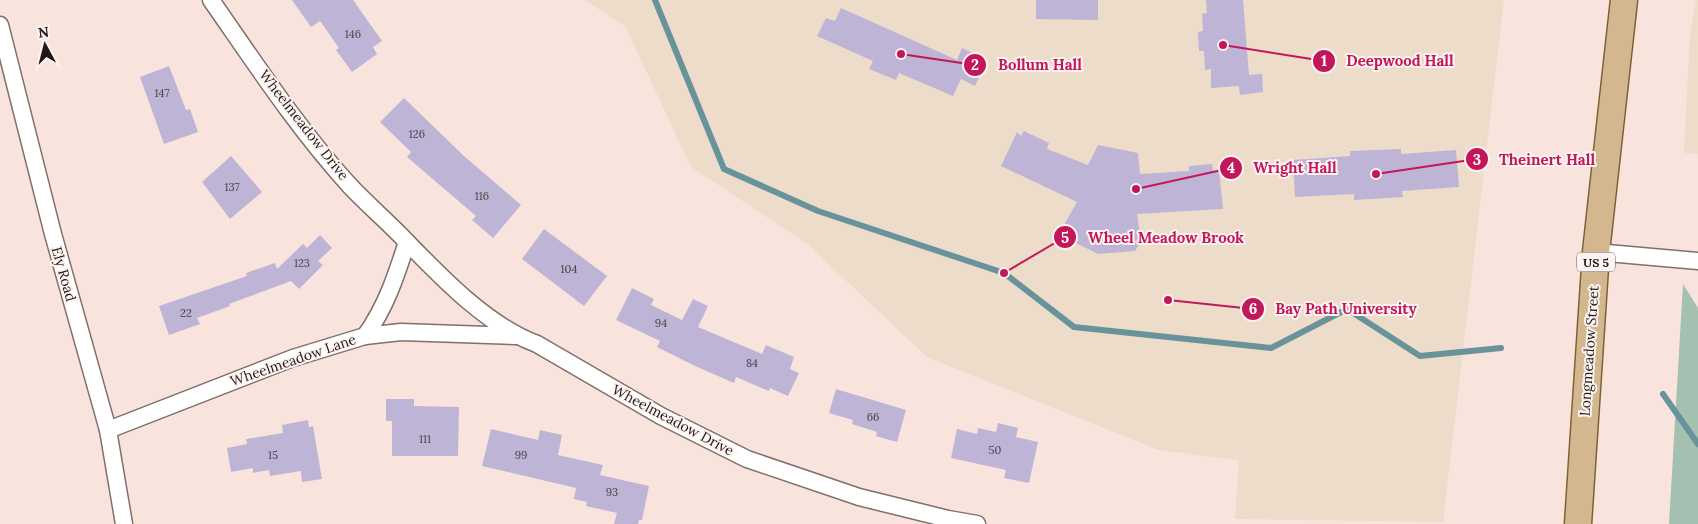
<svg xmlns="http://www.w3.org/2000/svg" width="1698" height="524" font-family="Lora,serif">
<rect width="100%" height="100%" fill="#f9e4dd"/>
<g fill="#eddcca">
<path d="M584,0H1504L1443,522L1235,519L1239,460L1158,450L927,357L806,243L691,167L625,26Z"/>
<path d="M1696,0H1698V154L1684,153L1690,35Z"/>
</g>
<path fill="#a3c0b1" d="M1683,284L1698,308V524H1669Z"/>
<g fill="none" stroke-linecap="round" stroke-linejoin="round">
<g stroke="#69939b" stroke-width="6">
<path d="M655,0L724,169L818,211L1004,273L1074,327L1271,348L1347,309L1420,356L1501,348"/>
<path d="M1663,394L1698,444"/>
</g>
</g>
<g fill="#beb4d5">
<path d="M292,0H353L382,41L373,47L377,54L352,72L336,50L339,48L320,21L311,27Z"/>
<path d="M1036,0H1098V20L1036,19Z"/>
<path d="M1206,0H1243L1249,75L1262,74L1263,92L1240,95L1239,86L1211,88V69L1205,70L1204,51H1199L1198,32L1203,31L1202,14L1207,13Z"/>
<path d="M841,8L957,60L962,48L987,60L975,86L961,79L953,96L899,73L896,80L869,69L873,61L817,36L826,18L835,21Z"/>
<path d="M169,66L186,110L190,109L198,132L164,144L140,77Z"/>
<path d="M404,98L464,156L521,205L493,238L472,220L476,216L407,157L411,152L380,122Z"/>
<path d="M1024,131L1049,143L1047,149L1088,165L1098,145L1138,153L1140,174L1189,171V166L1212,164L1213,171L1219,170L1223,209L1137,214L1141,242L1135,251L1098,254L1066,238L1064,225L1077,202L1001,166L1017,132L1021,136Z"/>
<path d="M1401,149V154L1456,150L1459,187L1402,191L1403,197L1354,200V194L1295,197L1293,160L1350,156V151Z"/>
<path d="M231,156L262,192L230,219L202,182Z"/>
<path d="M544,229L607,276L584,306L522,259Z"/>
<path d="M320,235L332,248L318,261L323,265L299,289L291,281L229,304L230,306L197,318L200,324L169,335L159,306L247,276L246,273L275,263L277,269L303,244L307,248Z"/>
<path d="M632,288L654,299L651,305L682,320L693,299L708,306L698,327L762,354L766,345L794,357L790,369L799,373L788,396L770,388L769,391L736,377L734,383L695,366L657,347L660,341L616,320Z"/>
<path d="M836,389L906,410L897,442L876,436L877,432L852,424L853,420L829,413Z"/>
<path d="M386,399H414V406L459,407L458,456H392V421H386Z"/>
<path d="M308,420L309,427L313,426L322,479L302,482L301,471L270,476L269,470L253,473V468L231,472L227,448L247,444L246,439L283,433L282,425Z"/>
<path d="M998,423L1018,428L1016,437L1038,442L1029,483L1004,478L1006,470L951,458L957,429L977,434L978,428L996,432Z"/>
<path d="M491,429L538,440L540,430L562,435L558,455L603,465L600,475L649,486L642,520H639L638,524H614L617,513L586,506L587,502L574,499L576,488L482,466Z"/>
</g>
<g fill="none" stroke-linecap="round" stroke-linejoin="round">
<defs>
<g id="minor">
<path d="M211,0C255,63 298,129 350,186C368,205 389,223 407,242C443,279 488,326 537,344L661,416L747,459L859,497L948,519L977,524"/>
<path d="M0,25L53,234L108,430L124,524"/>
<path d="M1596,252L1698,261"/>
<path d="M365,336C386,307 396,276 407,242"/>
<path d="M108,430L293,358L365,336L401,332L516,336"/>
</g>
<path id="primary" d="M1578,524L1596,252L1624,0"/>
</defs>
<use href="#minor" stroke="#816f69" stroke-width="19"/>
<use href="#primary" stroke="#806134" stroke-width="29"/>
<use href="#minor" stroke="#fff" stroke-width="16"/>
<use href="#primary" stroke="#d3b88f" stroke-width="26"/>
</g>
<g text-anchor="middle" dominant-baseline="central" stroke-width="4" stroke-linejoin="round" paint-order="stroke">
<g font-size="11" fill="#473f45">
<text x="353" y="34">146</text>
<text x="162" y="93">147</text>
<text x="417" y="134">126</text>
<text x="232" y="187">137</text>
<text x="482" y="196">116</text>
<text x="302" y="263">123</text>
<text x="569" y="269">104</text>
<text x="186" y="313">22</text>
<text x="661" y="323">94</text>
<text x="752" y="363">84</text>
<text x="873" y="417">66</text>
<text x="425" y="439">111</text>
<text x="995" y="450">50</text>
<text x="273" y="455">15</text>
<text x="521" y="455">99</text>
<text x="612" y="492">93</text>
</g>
<rect fill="#fdf4f1" stroke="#625a57" stroke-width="1" x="1577" y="252.5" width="38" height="19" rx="4"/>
<g font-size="12" font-weight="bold" fill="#1f1815">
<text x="1596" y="262">US 5</text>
</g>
<g font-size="14" fill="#1f1815" stroke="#fdf4f1">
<text transform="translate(304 125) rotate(52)">Wheelmeadow Drive</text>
<text transform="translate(64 274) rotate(74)">Ely Road</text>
<text transform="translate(1589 351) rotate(-86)">Longmeadow Street</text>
<text transform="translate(293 360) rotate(-19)">Wheelmeadow Lane</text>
<text transform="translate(673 420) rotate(28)">Wheelmeadow Drive</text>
</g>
</g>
<path fill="none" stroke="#c2185b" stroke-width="2" d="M1223 45L1324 61M901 54L975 65M1376 174L1477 159M1136 189L1231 168M1004 273L1065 237M1168 300L1253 309"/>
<g fill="#c2185b" stroke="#fdf4f1" stroke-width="2">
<circle cx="1223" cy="45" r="5"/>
<circle cx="901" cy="54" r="5"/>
<circle cx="1376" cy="174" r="5"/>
<circle cx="1136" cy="189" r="5"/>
<circle cx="1004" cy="273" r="5"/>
<circle cx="1168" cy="300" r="5"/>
<circle cx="1324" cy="61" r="12"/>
<circle cx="975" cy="65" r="12"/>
<circle cx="1477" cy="159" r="12"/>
<circle cx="1231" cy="168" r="12"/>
<circle cx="1065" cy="237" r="12"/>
<circle cx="1253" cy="309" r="12"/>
</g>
<g font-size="15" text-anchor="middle" font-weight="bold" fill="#fff">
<text x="1324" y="66">1</text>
<text x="975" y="70">2</text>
<text x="1477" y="165">3</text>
<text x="1231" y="173">4</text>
<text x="1065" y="243">5</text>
<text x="1253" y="314">6</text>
</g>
<g font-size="15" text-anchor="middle" font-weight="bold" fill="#c2185b" stroke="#fdf4f1" stroke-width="4" stroke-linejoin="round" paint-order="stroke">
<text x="1400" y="66">Deepwood Hall</text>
<text x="1040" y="70">Bollum Hall</text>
<text x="1547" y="165">Theinert Hall</text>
<text x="1295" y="173">Wright Hall</text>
<text x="1166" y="243">Wheel Meadow Brook</text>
<text x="1346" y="314">Bay Path University</text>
</g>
<g transform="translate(45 45) rotate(353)" stroke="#fdf4f1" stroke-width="4" paint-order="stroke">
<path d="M0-4L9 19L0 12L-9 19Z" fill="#1f1815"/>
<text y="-8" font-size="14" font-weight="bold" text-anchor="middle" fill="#1f1815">N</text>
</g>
</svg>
